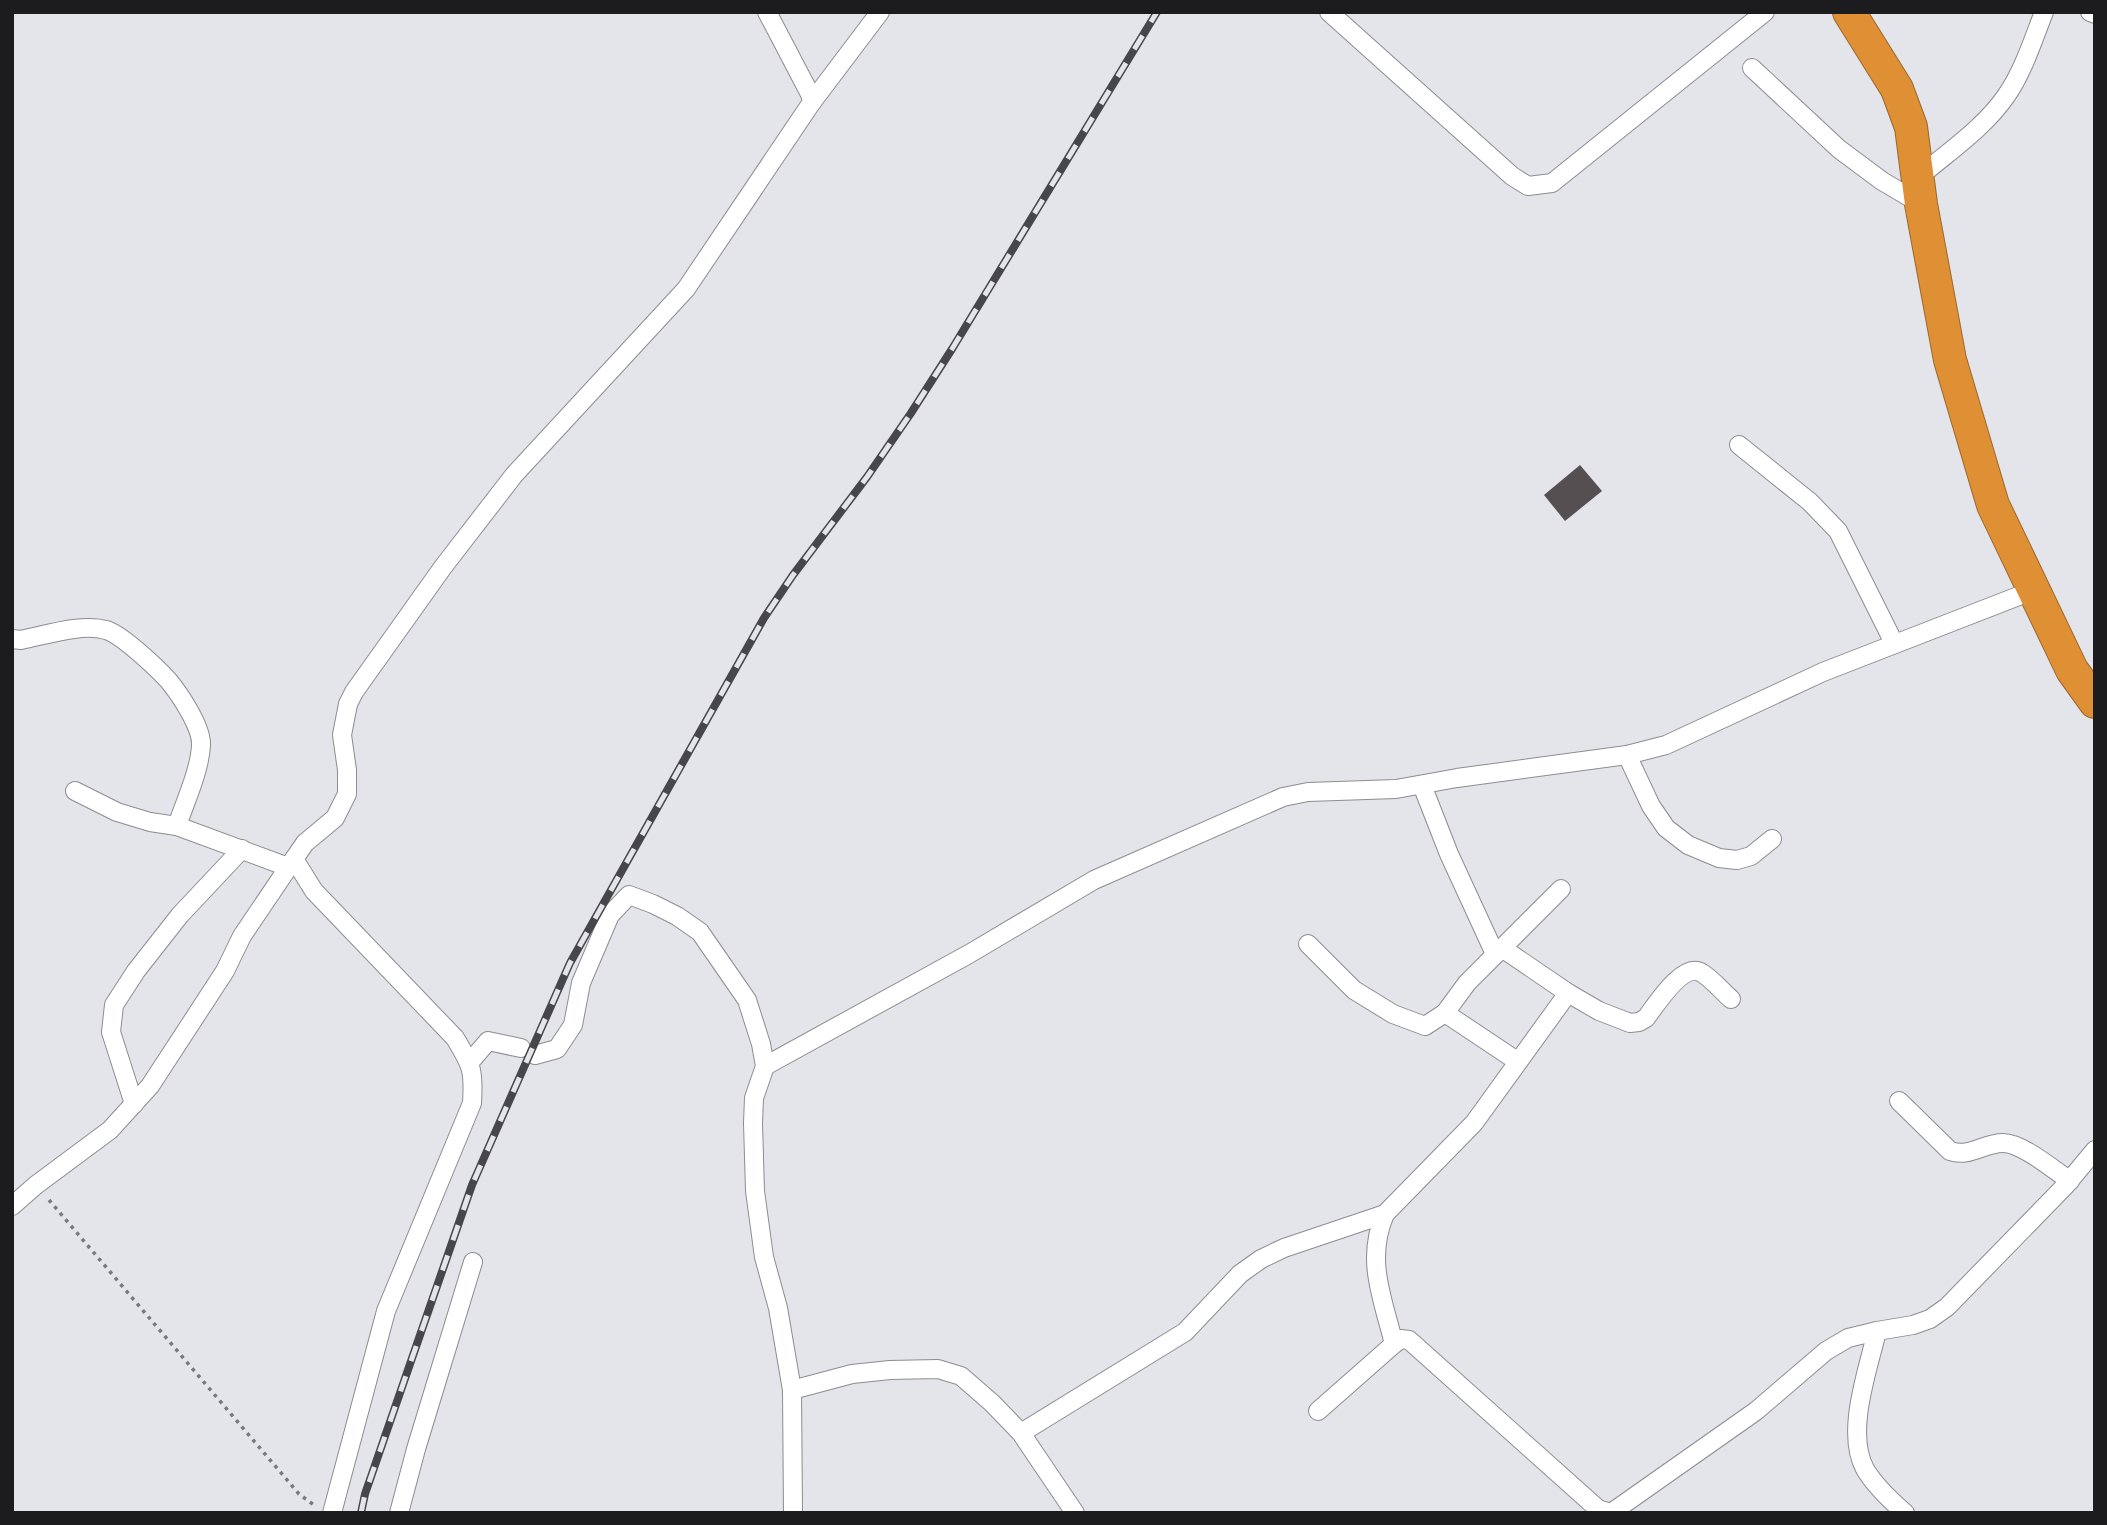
<svg xmlns="http://www.w3.org/2000/svg" width="2107" height="1525" font-family="'Titillium Web',sans-serif">
<rect width="100%" height="100%" fill="#e4e4eb"/>
<path fill="#554f52" d="M1580,465L1602,491L1565,521L1544,495Z"/>
<g fill="none" stroke-linecap="round" stroke-linejoin="round">
<defs>
<g id="street">
<path d="M1329,12L1512,176L1528,186L1552,183L1765,12"/>
<path d="M2090,12L2095,14"/>
<path d="M1752,68L1839,149L1882,181L1921,204"/>
<path d="M812,102L880,12"/>
<path d="M1919,177C1948,152 1984,128 2006,96C2023,72 2033,40 2044,12"/>
<path d="M1739,445L1810,502L1838,531L1894,643"/>
<path d="M12,639L21,640C46,635 82,623 106,630C121,634 156,667 168,680C179,693 202,727 201,745C200,770 185,802 177,826"/>
<path d="M1627,755L1651,806L1666,828L1688,845L1719,858L1737,860L1751,856L1772,839"/>
<path d="M1422,785L1449,854L1495,954"/>
<path d="M75,791L117,812L150,822L177,826L288,867"/>
<path d="M1308,944L1354,990L1393,1014L1425,1026L1445,1013"/>
<path d="M1502,948L1568,993L1599,1011L1630,1023L1639,1022L1646,1018C1656,1005 1683,961 1702,973C1712,979 1722,991 1731,999"/>
<path d="M535,1055L557,1049L573,1025L581,983L610,915L629,895L653,904L677,916L700,932L747,1000L761,1044L765,1066L754,1098L753,1123L755,1191L764,1257L778,1308L792,1390L793,1513"/>
<path d="M1517,1061L1445,1013L1467,983L1561,889"/>
<path d="M470,1062L488,1041L521,1048"/>
<path d="M765,1066L969,954L1094,880L1283,797L1308,792L1396,789L1457,778L1627,755L1666,745L1823,672L2034,590"/>
<path d="M1899,1101L1950,1151C1970,1158 1983,1143 2003,1143C2022,1143 2054,1170 2070,1181"/>
<path d="M134,1104L111,1032L114,1005L136,971L180,915L242,849"/>
<path d="M12,1206L36,1185L110,1130L150,1086L225,971L242,936L294,859"/>
<path d="M1877,1331C1868,1370 1845,1432 1865,1469C1875,1486 1890,1500 1905,1513"/>
<path d="M1394,1344C1383,1299 1365,1260 1385,1214L1474,1123L1568,993"/>
<path d="M792,1390L852,1374L890,1370L938,1369L961,1376L992,1403L1021,1433L1075,1513"/>
<path d="M1318,1411L1394,1344L1401,1339L1409,1340L1598,1509L1611,1513L1756,1411L1826,1351L1848,1338L1877,1331L1913,1325L1930,1319L1947,1307L2065,1186L2095,1150"/>
<path d="M1021,1433L1185,1332L1240,1274L1261,1259L1284,1248L1385,1214"/>
<path d="M332,1513L386,1311L472,1103C474,1070 472,1066 455,1038L314,891L294,859L305,843L335,818L347,794V770L342,735L348,704L354,692L443,567L514,475L686,289L812,102L810,94L767,12"/>
<path d="M399,1513L416,1449L473,1262"/>
</g>
<path id="highway" d="M1849,12L1897,89L1911,127L1921,204L1950,360L1993,505L2072,670L2095,702"/>
</defs>
<use href="#street" stroke="#8c8c92" stroke-width="20"/>
<use href="#highway" stroke="#9b672d" stroke-width="34"/>
<path stroke="#79797d" stroke-width="3.5" stroke-dasharray="3.5 5" stroke-linecap="butt" d="M49,1200L299,1494L314,1505"/>
<use href="#street" stroke="#fff" stroke-width="18"/>
<use href="#highway" stroke="#e09034" stroke-width="32"/>
<defs>
<path id="rail" d="M361,1513L365,1494L472,1185L570,963L764,618L793,575L867,477L911,413L952,349L1157,12"/>
</defs>
<use href="#rail" stroke="#47474b" stroke-width="8"/>
<use href="#rail" stroke="#e4e4eb" stroke-width="5" stroke-dasharray="16" stroke-linecap="butt"/>
</g>
<rect width="2107" height="1525" fill="none" stroke="#1c1c1f" stroke-width="28"/>
</svg>
